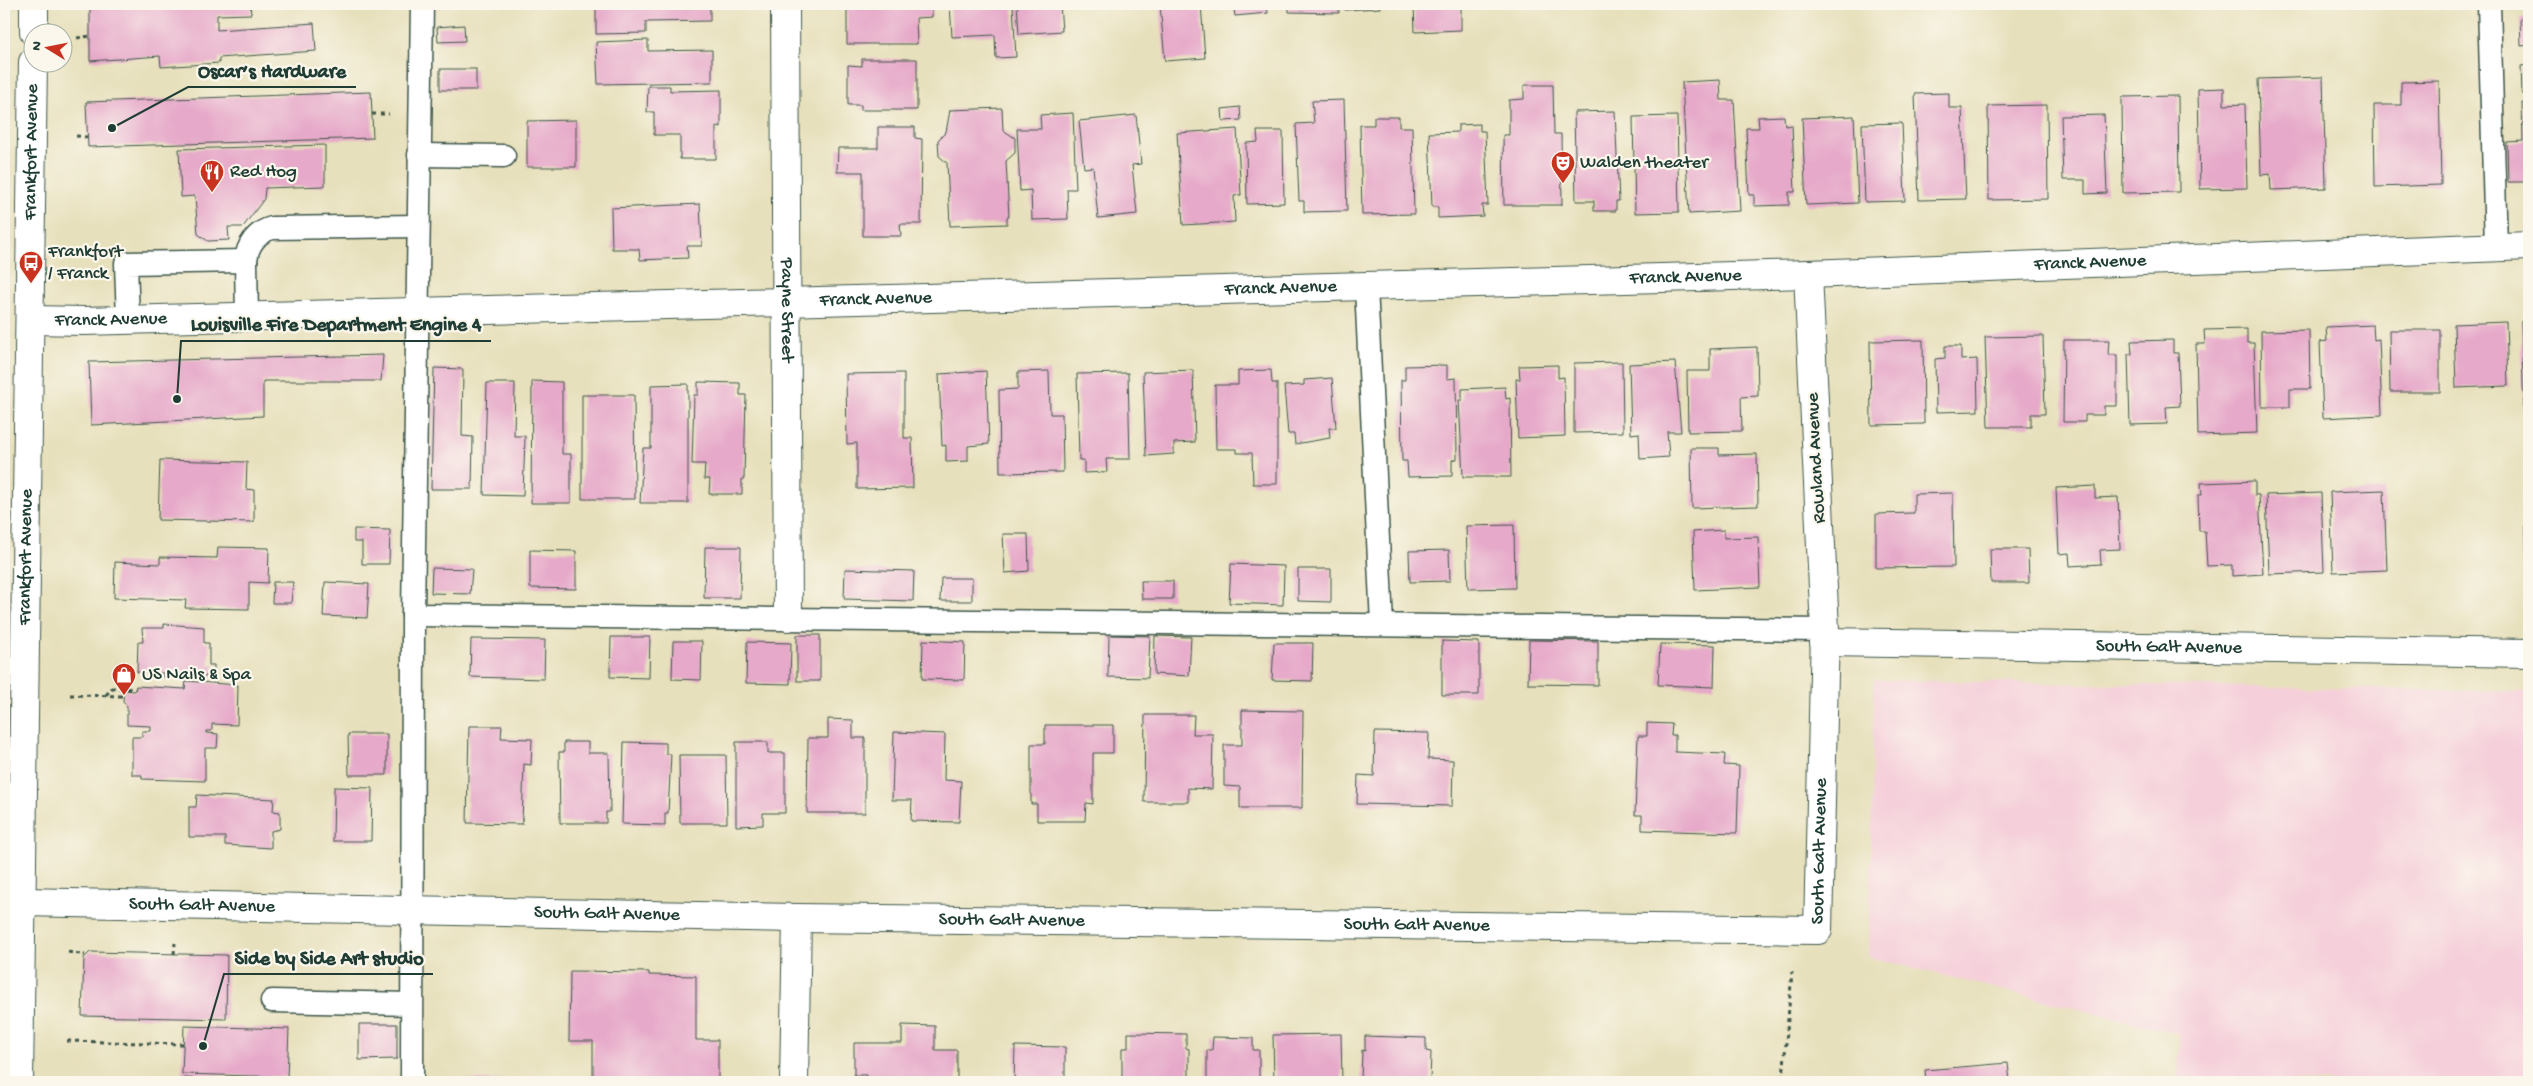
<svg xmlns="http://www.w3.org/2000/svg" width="2533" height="1086" font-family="'Gochi Hand',sans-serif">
<rect width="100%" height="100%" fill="#fbf7ec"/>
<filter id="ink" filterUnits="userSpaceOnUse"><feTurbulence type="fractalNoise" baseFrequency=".02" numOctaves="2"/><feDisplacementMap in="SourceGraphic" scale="10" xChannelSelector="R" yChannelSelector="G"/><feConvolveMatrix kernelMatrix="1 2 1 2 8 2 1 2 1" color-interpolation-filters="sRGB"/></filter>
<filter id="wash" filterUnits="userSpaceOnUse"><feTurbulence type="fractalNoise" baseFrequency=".0096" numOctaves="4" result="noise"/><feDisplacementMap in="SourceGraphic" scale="20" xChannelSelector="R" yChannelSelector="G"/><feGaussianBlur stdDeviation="1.12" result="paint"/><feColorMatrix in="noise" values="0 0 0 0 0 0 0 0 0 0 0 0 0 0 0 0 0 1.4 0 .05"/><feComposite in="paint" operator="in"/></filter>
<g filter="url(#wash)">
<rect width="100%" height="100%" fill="#e7e0bc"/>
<path fill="#f5cfda" d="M1874,680L2529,692V1082H2178L2179,1034L1869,957Z"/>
<g id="blocks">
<g fill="#e6a9c9">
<path d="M90,4H250L251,14L217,15V30L314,23L316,51L219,58V63L161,67L160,56L90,61Z"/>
<path d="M596,4H710V21L646,22V33L596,34Z"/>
<path d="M847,4H932V17L916,18L917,44H847Z"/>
<path d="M950,4L1013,6L1016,57L996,58L995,35L952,37Z"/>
<path d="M1017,4H1060L1062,31L1019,34Z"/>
<path d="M1160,4H1201L1205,58L1165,61Z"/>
<path d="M1233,4H1267L1268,13L1235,16Z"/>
<path d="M1289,4H1339V13L1289,12Z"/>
<path d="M1345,4H1380V8L1345,10Z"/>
<path d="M1414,4H1461V30L1415,32Z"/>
<path d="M2520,18H2529V45L2521,46Z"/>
<path d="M464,25L465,41L438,42L437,27Z"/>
<path d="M648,40V51L712,50V82L598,84L596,42Z"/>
<path d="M862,59H917V110H861V105H848V65L862,66Z"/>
<path d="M2529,65V94H2522L2521,66Z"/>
<rect x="440" y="69" width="36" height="21"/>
<path d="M2323,77L2326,188L2271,190L2270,174L2261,175L2258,79Z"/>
<path d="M1720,80L1721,100H1734L1740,211L1689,214L1682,82Z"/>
<path d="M2439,81L2441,185L2375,187L2374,105H2401V82Z"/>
<path d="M1524,85H1553L1554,134H1561L1562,205H1504L1503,135H1509V100L1524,99Z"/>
<path d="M648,86H670V91L721,90V127L716,126V159H680V135H654V112H647Z"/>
<path d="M2224,88V105L2245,104L2247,188L2200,189L2198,89Z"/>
<path d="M371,92L373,138L88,147L86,102Z"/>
<path d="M1949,93V108H1962L1966,199L1919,200L1915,94Z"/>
<path d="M2178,96L2179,192L2123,193L2122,97Z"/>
<path d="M1344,100L1347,211L1304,212V201H1299L1296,124L1314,123L1312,101Z"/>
<path d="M2522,103H2529V182H2508L2507,142L2523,141Z"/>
<path d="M2047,105L2048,199L1989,200L1988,106Z"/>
<path d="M1240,107L1241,120L1223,121L1222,109Z"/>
<path d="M1002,108L1003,130L1015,138V153L1006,161L1009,217H1007V224L950,226L947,163L939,156L938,140L946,132L950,110Z"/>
<path d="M1615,111L1619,201H1616V211H1594V201H1576L1574,112Z"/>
<path d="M1073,113L1076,189H1067L1068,219L1032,220L1031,190L1020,191L1017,129H1041L1040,115Z"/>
<path d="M1136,115L1141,164L1132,165L1137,214L1098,218L1093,167L1084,168L1079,121Z"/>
<path d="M2104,115L2107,193L2085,194V180H2063L2061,116Z"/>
<path d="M1677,116L1679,212L1635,213L1633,117Z"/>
<path d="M1784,116L1785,126L1792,125L1795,192H1789V205L1754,206V195H1749L1746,128H1759L1758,117Z"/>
<path d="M1854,116L1858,203L1806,205L1802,118Z"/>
<path d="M1374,117H1399V127H1412L1414,214L1362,215L1360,125H1374Z"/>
<path d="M576,120V167H527V121Z"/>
<path d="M1902,123L1905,201L1865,202L1862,124Z"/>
<path d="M1480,124V131H1485L1488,205H1482L1483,216L1438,218V207H1432L1429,133L1458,132V125Z"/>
<path d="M878,127H915V138L922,139L921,224H900L901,236H863V172H837L838,148H878Z"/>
<path d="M1237,129L1241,195L1234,196L1235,222L1183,225L1177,133Z"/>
<path d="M1257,131H1283L1284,203L1247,204L1246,143L1258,142Z"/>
<path d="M325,145V186L265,188L264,199L243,227H228L229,240L208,241L198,234L195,196L181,197L179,149Z"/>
<path d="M700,204L702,246H687L688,258L640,260L639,249H612L611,208Z"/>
<path d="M2521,321H2529V414H2524Z"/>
<path d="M2506,322L2508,386L2456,388L2454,324Z"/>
<path d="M2373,325L2374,340L2379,339L2382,415L2323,418L2320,342L2327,341L2326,327Z"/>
<path d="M2247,329V343H2254L2257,433L2198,435L2196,344H2205L2204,330Z"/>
<path d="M2309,330L2310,389H2290V407H2262L2261,331Z"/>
<path d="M2389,330H2440V392H2390Z"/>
<path d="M2043,336L2045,414H2031V427H1988L1985,337Z"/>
<path d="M1923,340L1924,424L1871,425L1870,341Z"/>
<path d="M2064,340H2109L2108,355H2117V406H2104V415H2085V422H2063Z"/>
<path d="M2173,340V353H2178L2180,406L2166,407L2167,424L2130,425L2128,354H2132L2131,341Z"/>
<path d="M1945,346H1961V360L1977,359L1978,411L1936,412L1935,359L1945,358Z"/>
<path d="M1757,347L1758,396L1741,397L1742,431L1688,432L1687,371H1710V349Z"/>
<path d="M383,355L381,381H263V416L91,425L89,362Z"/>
<path d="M1622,362L1623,432L1574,433V363Z"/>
<path d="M1675,362L1681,432H1667L1669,457L1640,459L1639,433L1631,434L1629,364Z"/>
<path d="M1447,365V379L1456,378L1457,459L1452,460V476L1408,477L1407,461H1402L1401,380H1405V366Z"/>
<path d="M1558,365V378L1564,377L1565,436L1518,438L1516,379H1520L1519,366Z"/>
<path d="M434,368L463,369L462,436L473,437L472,489H431Z"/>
<path d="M1193,370L1195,442L1174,443V454L1146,456L1143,372Z"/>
<path d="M1271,370L1272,383H1277V484H1253L1252,453H1237V449H1216L1215,385H1238V371Z"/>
<path d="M986,371L989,444L968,446V461L946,462V445L942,446L939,374Z"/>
<path d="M1049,371L1050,414H1062L1063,472L1000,473L999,390L1018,389V372Z"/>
<path d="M904,373V438H912L913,488L857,489V443L847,444L846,374Z"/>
<path d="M1128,373L1130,459H1106L1107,472L1084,473V460H1079L1077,374Z"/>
<path d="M1332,378L1336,428H1329L1330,438L1295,444L1294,434H1288L1284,386L1304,385V380Z"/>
<path d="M532,381L562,382V454H571V503H531Z"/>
<path d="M698,382L740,383V395H746L744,479H742V494H709L710,479H704L705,464H692L694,395H698Z"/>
<path d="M487,383H515L514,436H525L523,496L484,495Z"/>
<path d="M688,384V503H640L643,448H651V385Z"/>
<path d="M1505,387L1506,399L1510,398L1511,477H1463L1459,400H1462V389Z"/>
<path d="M582,395H634L635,499H582Z"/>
<path d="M1691,448H1719V455L1757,454L1758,506L1692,508Z"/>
<path d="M160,460L247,462L246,489L254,490V522L158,520Z"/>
<path d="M2255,481V495H2259L2263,574L2232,576V565L2207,566L2205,531H2199L2198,495H2202L2201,483Z"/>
<path d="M2095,486V498L2118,497L2120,549L2100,550L2101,564L2070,566L2069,553L2059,554L2056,488Z"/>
<path d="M2384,490L2387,570L2333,572L2330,492Z"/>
<path d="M1953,493L1954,567L1876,568V514L1914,513V494Z"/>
<path d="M2321,493L2324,572L2269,574L2266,495Z"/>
<path d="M2525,504H2529V577L2527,578Z"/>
<path d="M1514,525L1515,588L1468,589L1466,526Z"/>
<path d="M354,529L390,530L389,564H362V542H354Z"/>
<path d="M1724,530V538L1758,537L1760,587L1695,590L1693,532Z"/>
<path d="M1003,534H1028L1029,571L1005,573Z"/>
<path d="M218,547L269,548L268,583L249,582V609L185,608L186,600L114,598L115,562L160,564V557L217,558Z"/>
<path d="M705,547H741L740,598H704Z"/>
<path d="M1990,549H2028L2029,583H1991Z"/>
<path d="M530,550L576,551V589L530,588Z"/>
<path d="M1449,550L1450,581L1410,582L1409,551Z"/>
<path d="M1231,564L1284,566L1283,605L1229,603Z"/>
<path d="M432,568L472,569L470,594L431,593Z"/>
<path d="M845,569L914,571L913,601L844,599Z"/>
<path d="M1298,569H1331V602L1298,601Z"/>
<path d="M941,578H972V601H940Z"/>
<path d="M1141,581H1173V599H1142Z"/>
<path d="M273,582H293L291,603H272Z"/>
<path d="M325,582L369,584L367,618L323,616Z"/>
<path d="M164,624L204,627V643H209V665H214V676L163,677V673L137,672L138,642H143L142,628H164Z"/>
<rect x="797" y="635" width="23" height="46"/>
<path d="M1109,635L1150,636L1148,678L1108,677Z"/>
<path d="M1155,636L1191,637L1189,676L1154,674Z"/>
<path d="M611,637H650L649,678L610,677Z"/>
<path d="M471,639L545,640L544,679L470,677Z"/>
<path d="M923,640L965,642L964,680L922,679Z"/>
<path d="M1529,640L1598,641V685L1528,684Z"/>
<path d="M673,641H702L701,680L672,679Z"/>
<path d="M1442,641L1479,642V695H1442Z"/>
<path d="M747,642L791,643L790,684L746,683Z"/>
<path d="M1274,643H1313L1312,681L1272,680Z"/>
<path d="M1660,644L1715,645L1714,687L1658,685Z"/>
<path d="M186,681L238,685L237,725L212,724V731H206V733L218,734L217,748H205V781L142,779V775H132V737H142V731H151V726L127,725V706L123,701L124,690L135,691L136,686L185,689Z"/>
<path d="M1242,710L1303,711L1302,808H1240V787L1224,786V745H1242Z"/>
<path d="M1145,715H1194L1193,734H1213L1212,789L1188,788V802H1144Z"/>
<path d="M828,719L853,720V738H865V813H807L808,738H828Z"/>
<path d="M1647,723L1672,724L1671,735H1675V752L1725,754L1724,765L1739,766L1737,833L1642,830V815H1635L1638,736H1647Z"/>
<path d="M1045,725H1113V753H1093V804L1086,803L1085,821H1037V804H1031V744H1045Z"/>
<path d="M469,726H502L501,738L532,739L531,765L524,764L522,824L467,823Z"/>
<path d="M894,732L945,734L944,780L961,781L959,822L911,821L912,800H892Z"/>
<path d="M1375,732L1429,733L1428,759L1453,760L1452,806L1357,804L1358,775L1374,776Z"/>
<path d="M348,734H387V775H349Z"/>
<path d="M564,742H588V753H609L610,812H606V823H560L559,752H564Z"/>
<path d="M624,742L666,743V754H671L668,813H665V825L622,824Z"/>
<path d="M736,742H768V753H785V813H763V825L736,826Z"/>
<path d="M679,755H726L727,823H680Z"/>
<path d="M334,787L372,788L371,841H333Z"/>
<path d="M197,795L274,799L273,811L280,812V829L271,831V848L225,845V837H189V807H196Z"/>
<path d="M90,952L227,955L226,1019L82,1016L84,958Z"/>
<path d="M570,971L649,972V975L696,976V1040H718V1082H593V1041H569Z"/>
<path d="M359,1024H397V1059L359,1060Z"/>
<path d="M902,1025L935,1026V1050H957V1082H866V1075H854V1043H902Z"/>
<path d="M184,1026L289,1029L287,1077L182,1074Z"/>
<path d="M1128,1033L1186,1034V1048L1189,1049V1082H1122V1048H1128Z"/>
<path d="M1341,1034L1342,1082H1274L1273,1035Z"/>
<path d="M1365,1036L1426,1038V1051L1431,1052L1430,1082H1361L1362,1050L1365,1051Z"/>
<path d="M1213,1037L1253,1038V1050H1259V1082H1198V1079H1207V1050H1212Z"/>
<path d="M1015,1046L1065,1047V1082H1014Z"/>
<path d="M2008,1063L2010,1082H1926L1925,1070Z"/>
<path d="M184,1078L268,1081V1082H183Z"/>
<path d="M437,1079L528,1081V1082H437Z"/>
</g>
</g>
</g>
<g filter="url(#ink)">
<use href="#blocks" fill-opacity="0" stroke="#3d5548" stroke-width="1"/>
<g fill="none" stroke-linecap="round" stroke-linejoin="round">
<defs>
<g id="service">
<path d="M2489,4L2496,247"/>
<path d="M419,155L504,156"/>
<path d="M246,261C247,245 257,232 272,228L418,226"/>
<path d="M1366,286L1382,624"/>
<path d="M128,320L126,263L246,261L247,317"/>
<path d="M413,615L1825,630"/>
<path d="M272,1001L411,1004"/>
<path d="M412,1082L413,615L422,4"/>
</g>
<g id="minor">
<path id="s1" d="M785,4L788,617"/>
<path id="s2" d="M31,320L84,321L1808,274L2529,246"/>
<path id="s3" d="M1824,642L2529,653"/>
<path id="s4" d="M22,902L797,918L1818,930L1825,630L1808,274"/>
<path d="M794,1082L797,918"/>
</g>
<g id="primary">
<path d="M34,32V4"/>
<path id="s5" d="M19,1082L33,62"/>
</g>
</defs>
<use href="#service" stroke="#3d5548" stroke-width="25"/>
<use href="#minor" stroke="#3d5548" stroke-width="30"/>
<use href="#primary" stroke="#3d5548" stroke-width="30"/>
<g stroke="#3d5548" stroke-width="3" stroke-dasharray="4 4" stroke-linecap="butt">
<path d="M78,6L90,4"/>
<path d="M77,38L90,36"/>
<path d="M372,114H389"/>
<path d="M76,136L87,137"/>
<path d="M70,695L124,696"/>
<path d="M106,695L112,688L136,689"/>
<path d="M68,952L85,955"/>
<path d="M174,954L175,943"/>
<path d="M67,1041L183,1044"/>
<path d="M1783,1078L1792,972"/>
</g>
<use href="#service" stroke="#fff" stroke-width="22"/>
<use href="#minor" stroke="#fff" stroke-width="28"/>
<use href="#primary" stroke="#fff" stroke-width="28"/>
</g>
</g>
<defs>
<symbol id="theatre-pin" viewBox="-11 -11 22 30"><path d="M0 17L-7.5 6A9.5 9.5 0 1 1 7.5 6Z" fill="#c8321e" stroke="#fbf7ec"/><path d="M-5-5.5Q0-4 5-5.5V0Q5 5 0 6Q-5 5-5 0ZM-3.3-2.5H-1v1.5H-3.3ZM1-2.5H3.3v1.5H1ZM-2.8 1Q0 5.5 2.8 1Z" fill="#fff"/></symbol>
<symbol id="restaurant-pin" viewBox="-11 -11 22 30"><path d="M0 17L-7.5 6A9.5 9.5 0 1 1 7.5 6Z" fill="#c8321e" stroke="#fbf7ec"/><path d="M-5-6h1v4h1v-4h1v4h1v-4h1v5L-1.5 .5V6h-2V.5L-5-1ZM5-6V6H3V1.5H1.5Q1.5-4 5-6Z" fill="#fff"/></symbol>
<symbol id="bus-pin" viewBox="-11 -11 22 30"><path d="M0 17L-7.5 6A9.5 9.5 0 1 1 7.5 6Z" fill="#c8321e" stroke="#fbf7ec"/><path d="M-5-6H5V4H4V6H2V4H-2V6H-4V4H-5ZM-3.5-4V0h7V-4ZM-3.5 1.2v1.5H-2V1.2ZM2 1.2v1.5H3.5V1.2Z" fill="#fff"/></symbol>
<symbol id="shop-pin" viewBox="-11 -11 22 30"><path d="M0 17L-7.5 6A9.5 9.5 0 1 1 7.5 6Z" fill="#c8321e" stroke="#fbf7ec"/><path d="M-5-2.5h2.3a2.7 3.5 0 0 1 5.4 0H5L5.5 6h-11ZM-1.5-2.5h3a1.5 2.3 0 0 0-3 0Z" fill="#fff"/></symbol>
</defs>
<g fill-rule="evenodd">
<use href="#theatre-pin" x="1549" y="149" width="28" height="38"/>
<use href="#restaurant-pin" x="198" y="158" width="28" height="38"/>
<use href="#bus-pin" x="17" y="249" width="28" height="38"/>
<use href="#shop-pin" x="110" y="661" width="28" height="38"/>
</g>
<g text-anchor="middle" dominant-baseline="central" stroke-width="4.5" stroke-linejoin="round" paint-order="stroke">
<g font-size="19" fill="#1f3d34" stroke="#fbf7ec">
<text stroke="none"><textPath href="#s5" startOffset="930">Frankfort Avenue</textPath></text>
<text stroke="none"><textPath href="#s2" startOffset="2060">Franck Avenue</textPath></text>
<text stroke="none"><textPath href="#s2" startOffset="1655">Franck Avenue</textPath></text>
<text stroke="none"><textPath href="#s2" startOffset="1250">Franck Avenue</textPath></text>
<text stroke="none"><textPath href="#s2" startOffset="845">Franck Avenue</textPath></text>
<text stroke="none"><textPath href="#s1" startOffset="306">Payne Street</textPath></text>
<text stroke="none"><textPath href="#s2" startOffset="80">Franck Avenue</textPath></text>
<text transform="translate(1817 458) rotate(-93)">Rowland Avenue</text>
<text stroke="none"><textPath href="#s5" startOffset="525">Frankfort Avenue</textPath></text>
<text stroke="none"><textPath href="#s3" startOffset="345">South Galt Avenue</textPath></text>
<text stroke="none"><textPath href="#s4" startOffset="1875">South Galt Avenue</textPath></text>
<text stroke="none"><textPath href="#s4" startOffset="180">South Galt Avenue</textPath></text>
<text stroke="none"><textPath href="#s4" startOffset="585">South Galt Avenue</textPath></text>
<text stroke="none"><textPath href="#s4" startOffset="990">South Galt Avenue</textPath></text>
<text stroke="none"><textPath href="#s4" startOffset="1395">South Galt Avenue</textPath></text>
</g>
<g font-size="19" fill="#1f3d34" stroke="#fbf7ec" text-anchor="start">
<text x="1580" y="163">Walden theater</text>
<text x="230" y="172">Red Hog</text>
<text x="48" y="252">Frankfort<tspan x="48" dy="22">/ Franck</tspan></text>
<text x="142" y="675">US Nails &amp; Spa</text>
</g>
</g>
<path fill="none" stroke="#1f3d34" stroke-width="2" d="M112 128L188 87H356M177 399L181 341H491M203 1046L224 974H433"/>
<g fill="#1f3d34" stroke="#fbf7ec" stroke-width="2">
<circle cx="112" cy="128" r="5"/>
<circle cx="177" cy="399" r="5"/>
<circle cx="203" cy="1046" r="5"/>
</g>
<g font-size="20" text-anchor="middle" font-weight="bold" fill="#1f3d34" stroke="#fbf7ec" stroke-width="4.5" stroke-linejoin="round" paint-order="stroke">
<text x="272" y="77">Oscar’s Hardware</text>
<text x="336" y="330">Louisville Fire Department Engine 4</text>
<text x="329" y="964">Side by Side Art studio</text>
</g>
<rect width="2533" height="1086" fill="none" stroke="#fbf7ec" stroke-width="20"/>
<g transform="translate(48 48) rotate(280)"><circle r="24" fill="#fbf7ec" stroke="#a3ada2"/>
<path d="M0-4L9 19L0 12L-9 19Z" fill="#c8321e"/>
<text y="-8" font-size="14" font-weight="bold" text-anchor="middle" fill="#1f3d34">N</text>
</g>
</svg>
